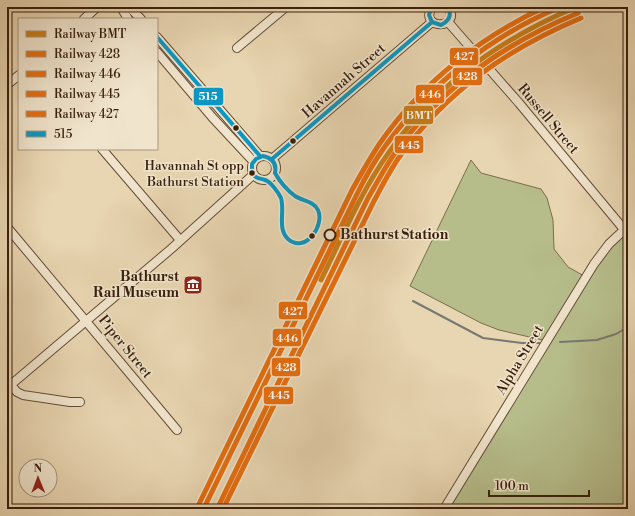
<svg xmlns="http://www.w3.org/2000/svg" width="635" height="516" font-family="'Libre Bodoni',serif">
<rect width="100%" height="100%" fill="#e8d5b1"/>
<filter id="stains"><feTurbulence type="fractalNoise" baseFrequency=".005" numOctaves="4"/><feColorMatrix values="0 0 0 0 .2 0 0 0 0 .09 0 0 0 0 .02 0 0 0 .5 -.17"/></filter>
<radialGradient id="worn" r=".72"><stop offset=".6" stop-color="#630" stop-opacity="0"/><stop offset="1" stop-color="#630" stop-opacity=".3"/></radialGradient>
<path fill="#b6bd8b" stroke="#786e4c" d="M471,160L481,173L541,189L547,198L553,220L554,249L568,267L586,277L624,230L628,234V509H444L547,341L499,330L481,323L410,286Z"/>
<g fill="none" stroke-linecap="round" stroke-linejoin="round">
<g stroke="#747a72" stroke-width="2">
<path d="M413,301L483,338L522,343H540"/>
<path d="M560,342L597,340L616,334L628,327"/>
</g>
<defs>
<g id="minor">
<path d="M121,7L128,19"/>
<path d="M129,7L141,19"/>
<path d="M432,7C418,31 463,29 448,7"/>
<path d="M84,19L97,7"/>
<path d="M448,22L519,103L627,233"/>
<path d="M157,37L260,156"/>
<path d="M237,48L286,7"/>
<path d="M157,52L212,117L253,161"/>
<path d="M7,85L19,75"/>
<path d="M102,149L180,240"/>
<circle cx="264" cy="168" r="12"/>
<path d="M272,159L432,22"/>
<path d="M7,227L177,430"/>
<path d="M11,385L17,392L23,395L70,402H80"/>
<path d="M7,388L171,249L253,175"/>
<path d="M444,509L594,264L609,244L624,230"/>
</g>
</defs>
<use href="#minor" stroke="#654d36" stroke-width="10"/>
<use href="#minor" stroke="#f0e4cc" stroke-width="8"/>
<defs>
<g id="bus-1">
<path d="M431,8L429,15L432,22L441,25C449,21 452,15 448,7"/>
<path d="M157,37L260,156"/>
<path d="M263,156C272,158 277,163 275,173C280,182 287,190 295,196C302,201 314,201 318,210C325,226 305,254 288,239C277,229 285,211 281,198C278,192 271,182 265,180C259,178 256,179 252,173V164L256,159Z"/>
<path d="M272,159L432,22"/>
</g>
</defs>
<use href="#bus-1" stroke="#f0e4cc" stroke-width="7"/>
<use href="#bus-1" stroke="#0b97c2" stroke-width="4"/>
<defs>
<path id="rail-1" d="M321,280C340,241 357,201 381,164C430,89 494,42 576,7"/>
<path id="rail-2" d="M217,509L368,198C377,183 385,167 395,153C441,87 505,43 578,13"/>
<path id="rail-3" d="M205,506L358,192C366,176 375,160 386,145C430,84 491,36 560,7"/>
<path id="rail-4" d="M223,509L374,201C382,186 390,170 400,156C447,91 507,49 581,18"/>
<path id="rail-5" d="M199,504L352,190C361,174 370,158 380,143C421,84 480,37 545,7"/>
</defs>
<use href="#rail-1" stroke="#f0e4cc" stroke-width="8"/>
<use href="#rail-2" stroke="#f0e4cc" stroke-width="8"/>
<use href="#rail-3" stroke="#f0e4cc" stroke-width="8"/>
<use href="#rail-4" stroke="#f0e4cc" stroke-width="8"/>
<use href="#rail-5" stroke="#f0e4cc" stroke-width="8"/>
<use href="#rail-1" stroke="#c97e18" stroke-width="5"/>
<use href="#rail-2" stroke="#e56e0f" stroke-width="5"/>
<use href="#rail-3" stroke="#e56e0f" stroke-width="5"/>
<use href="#rail-4" stroke="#e56e0f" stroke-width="5"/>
<use href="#rail-5" stroke="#e56e0f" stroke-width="5"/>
</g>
<defs>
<symbol id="museum-square" viewBox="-11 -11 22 22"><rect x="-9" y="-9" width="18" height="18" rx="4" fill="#8f2418" stroke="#f0e4cc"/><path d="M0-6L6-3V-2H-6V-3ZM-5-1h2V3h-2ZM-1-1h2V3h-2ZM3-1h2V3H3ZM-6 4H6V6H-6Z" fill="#fff"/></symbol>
</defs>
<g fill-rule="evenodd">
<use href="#museum-square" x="182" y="274" width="22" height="22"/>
</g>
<g fill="#39200d" stroke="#f0e4cc" stroke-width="1.5">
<circle cx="236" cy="128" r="3.5"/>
<circle cx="293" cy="141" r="3.5"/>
<circle cx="252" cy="173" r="3.5"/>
<circle cx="312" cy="236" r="3.5"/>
</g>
<circle fill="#f0e4cc" stroke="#39200d" stroke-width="2" cx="330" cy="235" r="5.5"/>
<g text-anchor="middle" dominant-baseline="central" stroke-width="3" stroke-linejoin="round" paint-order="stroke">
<g font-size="13" fill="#39200d" stroke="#f0e4cc" text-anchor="end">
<text x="244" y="166">Havannah St opp<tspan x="244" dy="16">Bathurst Station</tspan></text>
</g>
<g font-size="14" fill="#39200d" stroke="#f0e4cc">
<text transform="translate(344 81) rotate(-41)">Havannah Street</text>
<text transform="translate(548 119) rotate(50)">Russell Street</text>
<text transform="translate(125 347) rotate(51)">Piper Street</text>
<text transform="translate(520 360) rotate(-59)">Alpha Street</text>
</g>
<g font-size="14" font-weight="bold" fill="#39200d" stroke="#f0e4cc" text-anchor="start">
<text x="340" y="235">Bathurst Station</text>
</g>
<g font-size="14" font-weight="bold" fill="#39200d" stroke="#f0e4cc" text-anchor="end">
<text x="179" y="277">Bathurst<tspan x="179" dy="16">Rail Museum</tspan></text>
</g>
</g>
<g stroke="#f0e4cc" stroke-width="1.5">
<rect x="449" y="47" width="30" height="19" rx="4" fill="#e56e0f"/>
<rect x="452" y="67" width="31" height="19" rx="4" fill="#e56e0f"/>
<rect x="415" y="84" width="30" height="20" rx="4" fill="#e56e0f"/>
<rect x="193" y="87" width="31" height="19" rx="4" fill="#0b97c2"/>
<rect x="403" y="105" width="31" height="20" rx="4" fill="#c97e18"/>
<rect x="394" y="135" width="30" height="19" rx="4" fill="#e56e0f"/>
<rect x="278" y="301" width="30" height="19" rx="4" fill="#e56e0f"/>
<rect x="272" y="328" width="30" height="19" rx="4" fill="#e56e0f"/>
<rect x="271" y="357" width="30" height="20" rx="4" fill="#e56e0f"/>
<rect x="263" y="386" width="31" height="19" rx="4" fill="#e56e0f"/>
</g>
<g font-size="11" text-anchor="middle" font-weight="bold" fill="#fff">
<text x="464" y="60">427</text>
<text x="467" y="80">428</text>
<text x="430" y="98">446</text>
<text x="208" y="100">515</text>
<text x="419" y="119">BMT</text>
<text x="409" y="149">445</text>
<text x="293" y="315">427</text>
<text x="287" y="342">446</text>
<text x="286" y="371">428</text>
<text x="279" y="399">445</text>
</g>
<rect width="635" height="516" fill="none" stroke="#e8d5b1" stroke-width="24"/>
<rect x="8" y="8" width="619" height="500" fill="none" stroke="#39200d" stroke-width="2"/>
<rect x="12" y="12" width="611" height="492" fill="none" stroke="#39200d"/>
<rect x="18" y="18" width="140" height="132" fill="#f0e4cc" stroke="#a79680"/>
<rect x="26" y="31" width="20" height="6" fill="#c97e18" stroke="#a79680"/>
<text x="54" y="38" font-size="12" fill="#39200d">Railway BMT</text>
<rect x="26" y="51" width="20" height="6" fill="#e56e0f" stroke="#a79680"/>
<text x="54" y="58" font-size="12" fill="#39200d">Railway 428</text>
<rect x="26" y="71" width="20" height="6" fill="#e56e0f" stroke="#a79680"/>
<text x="54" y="78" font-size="12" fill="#39200d">Railway 446</text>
<rect x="26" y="91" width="20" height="6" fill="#e56e0f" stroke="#a79680"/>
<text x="54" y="98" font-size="12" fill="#39200d">Railway 445</text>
<rect x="26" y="111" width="20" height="6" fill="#e56e0f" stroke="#a79680"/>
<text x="54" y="118" font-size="12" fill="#39200d">Railway 427</text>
<rect x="26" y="131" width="20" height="6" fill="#0b97c2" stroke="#a79680"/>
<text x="54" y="138" font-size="12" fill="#39200d">515</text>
<g transform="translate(38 478) rotate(359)"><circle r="19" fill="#f0e4cc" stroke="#a79680"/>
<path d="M0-3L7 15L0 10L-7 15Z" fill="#8f2418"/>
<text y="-6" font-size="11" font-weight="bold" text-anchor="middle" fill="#39200d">N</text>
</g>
<path d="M489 490v6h100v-6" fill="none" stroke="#39200d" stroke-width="2"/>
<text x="495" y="490" font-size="12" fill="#39200d" stroke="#f0e4cc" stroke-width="3" paint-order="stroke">100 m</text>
<rect width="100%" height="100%" filter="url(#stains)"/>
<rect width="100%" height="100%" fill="url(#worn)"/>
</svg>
